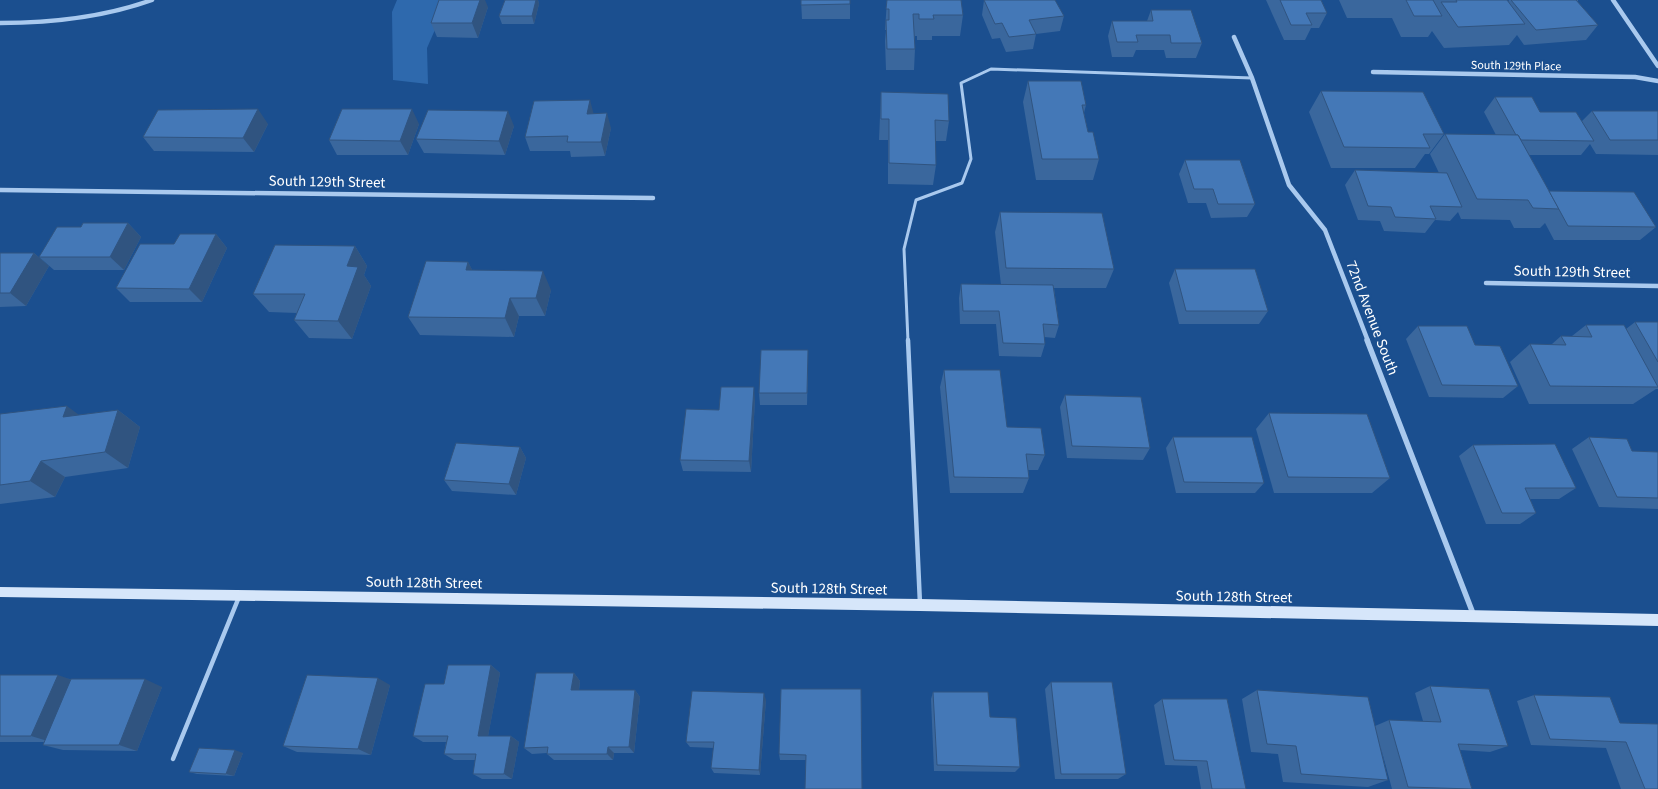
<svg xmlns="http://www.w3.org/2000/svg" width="1658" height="789" font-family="'Source Sans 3',sans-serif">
<rect width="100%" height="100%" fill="#1b4f8f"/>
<path fill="#2e69ad" d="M397,0H448L427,48L428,84L393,80L392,12Z"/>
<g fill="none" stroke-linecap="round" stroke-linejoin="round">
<path stroke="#a9c9ee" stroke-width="3" d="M908,341L904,249L916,200L962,183L971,159L961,83L991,69L1252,78"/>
<g stroke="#a9c9ee" stroke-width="4.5">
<path d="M908,340L920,604"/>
<path d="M173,759L239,597"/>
</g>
<g stroke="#a9c9ee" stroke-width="4.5">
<path d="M1613,0L1658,66"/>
<path d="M0,23C52,23 102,18 152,0"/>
<path d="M1234,37L1252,78L1289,185L1325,230L1368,341"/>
<path d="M1373,72L1635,77L1658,81"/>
<path d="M0,190L653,198"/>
<path d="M1486,283L1658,286"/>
</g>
<path stroke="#a9c9ee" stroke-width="5.5" d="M1367,340L1474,616"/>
<path fill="#d6e6fa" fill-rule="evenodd" d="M0,587L920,599L1658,614V626L920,611L0,597Z"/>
</g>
<g fill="#3a679d">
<path d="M505,0H538L539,4L534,24H502L499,16Z"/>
<path d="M801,0H850V19H802Z"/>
<path d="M887,0L963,15L960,36H932V40H917V36H915V49L914,70H886L885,41L886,30H885Z"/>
<path d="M984,0L1064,16L1060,31L1036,34L1033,49L1006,52L1000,38L992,39L982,15Z"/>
<path d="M1266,0H1321L1327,13L1319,28H1311L1305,40H1284Z"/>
<path d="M1339,0H1507L1508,2L1509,0H1578V2L1598,25L1586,40L1524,45L1517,35L1509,45L1444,48L1432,31L1428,37H1401L1392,18H1347Z"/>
<path d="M488,7L478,38L437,37L431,23Z"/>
<path d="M1151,10L1202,43L1196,58H1166L1164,50H1136L1133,57H1112L1108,36L1112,21H1147Z"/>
<path d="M1028,81L1086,105L1084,113L1088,132L1099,159L1093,180H1036L1023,102Z"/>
<path d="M1321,91L1444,134L1429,154H1425L1415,168H1331L1309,112Z"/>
<path d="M881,92L949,121L946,141H935L936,165L933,185L888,184V140H879Z"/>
<path d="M1495,97L1540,112L1582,121L1592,111H1658V155L1596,154L1590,144L1581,155H1529L1549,191L1656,227L1640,240H1554L1545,223L1540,228H1514L1510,220L1461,219L1458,212L1450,221L1435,220L1425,233L1384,231L1380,221L1358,220L1345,185L1355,170L1439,173L1430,154L1445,134L1496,135L1484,112Z"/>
<path d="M594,114L611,128L605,156L571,157L570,151H530L525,137Z"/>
<path d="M268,124L254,152L154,151L143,137Z"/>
<path d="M419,124L408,155H337L329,140Z"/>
<path d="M514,126L505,155L424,153L416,139Z"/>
<path d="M1185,160L1255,204L1247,217L1211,218L1206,203H1188L1179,174Z"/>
<path d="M1000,212L1114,269L1106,288H1054L1059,325L1055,338L1044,337L1045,344L1041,357L999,356L996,324H960L959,298L961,284L1001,285L995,232Z"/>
<path d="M128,223L141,237L124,270H54L39,257L81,227Z"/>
<path d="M216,234L227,248L202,302H130L116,288L174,244Z"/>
<path d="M355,246L367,266L364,275L371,286L352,339L309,338L294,320L297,313L269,312L253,294Z"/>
<path d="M0,253H34L49,266L26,306L0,307Z"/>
<path d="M468,262L472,270L551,290L545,316H519L514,337L420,335L408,317Z"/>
<path d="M1175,269L1268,311L1259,324H1179L1169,283Z"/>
<path d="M1635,322H1658V389H1656L1633,404H1529L1510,362L1530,344H1552L1561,336H1572L1586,325L1626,329Z"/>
<path d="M1418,326L1475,345L1518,386L1503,398L1429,397L1406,339Z"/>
<path d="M808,350V363L807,405H760L759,393Z"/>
<path d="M944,370L1007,427L1045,455L1038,470H1028L1029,478L1023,493H950L940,387Z"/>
<path d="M1065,395L1150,448L1143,460L1067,458L1060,407Z"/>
<path d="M755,399L751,472L683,471L680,460L719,410Z"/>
<path d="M118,410L140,427L128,468L65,477L55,497L0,504V414L79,415Z"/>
<path d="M1269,413L1390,478L1372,493H1274L1256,429Z"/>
<path d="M1173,437L1264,483L1255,493H1176L1166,448Z"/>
<path d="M1589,437L1632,451L1658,452V509L1599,507L1572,449Z"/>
<path d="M1473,445L1576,488L1559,499H1530L1536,513L1520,524H1486L1459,456Z"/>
<path d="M520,447L526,458L516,495L452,491L444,480Z"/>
<path d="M491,665L500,673L488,736H511L519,742L512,779H482L473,774L476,760H454L444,754L446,742H423L413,736L444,684Z"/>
<path d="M574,673L580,681L579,690H635L640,697L634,753H614L613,760H554L547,754V753L532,754L524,748Z"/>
<path d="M0,675L71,679L162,687L137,751L63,750L43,745L44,742H0Z"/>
<path d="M1051,682L1126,774L1118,779H1055L1045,689Z"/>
<path d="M390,685L371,755L297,752L283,746Z"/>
<path d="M1430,686L1508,746L1490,752L1460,750L1472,789H1392L1381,748L1388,780L1368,787L1283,782L1278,754L1251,752L1242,699L1257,690L1375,726L1389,720L1423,721L1415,693Z"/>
<path d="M781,689L862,789L806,760H780L779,754Z"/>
<path d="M933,692L990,717L1020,767L1015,772L934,771L931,699Z"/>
<path d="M1534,695L1620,723L1658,789H1621L1606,748L1531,745L1517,701Z"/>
<path d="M1162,699L1246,789H1201L1197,766L1165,765L1154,705Z"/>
<path d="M766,700L760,775L714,773L711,768L714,748L690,747L686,742Z"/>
<path d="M243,753L234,776L197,774L189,772Z"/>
</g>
<g fill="#305480">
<path d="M480,0H485L488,7L478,38L472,23Z"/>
<path d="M536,0H538L539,4L534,24L532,16Z"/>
<path d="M590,100L594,115L587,114Z"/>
<path d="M258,109L268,124L254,152L243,138Z"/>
<path d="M412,109L419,124L408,155L400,141Z"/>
<path d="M508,111L514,126L505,155L499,141Z"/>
<path d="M607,113L611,128L605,156L601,142Z"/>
<path d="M128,223L141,237L124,270L110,257Z"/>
<path d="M216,234L227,248L202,302L189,289Z"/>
<path d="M355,246L367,266L364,275L371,286L352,339L338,321L347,266Z"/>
<path d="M34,253L49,266L26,306L10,293Z"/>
<path d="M468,262L478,281L466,270Z"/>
<path d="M543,271L551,290L545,316L536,298Z"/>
<path d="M510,298L519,316L514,337L505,318Z"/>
<path d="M754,387L755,399L751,472L749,461Z"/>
<path d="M67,406L90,423L63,417Z"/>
<path d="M118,410L140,427L128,468L105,452Z"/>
<path d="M520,447L526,458L516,495L509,484Z"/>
<path d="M41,461L65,477L55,497L30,481Z"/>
<path d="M491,665L500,673L487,742L478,736Z"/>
<path d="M574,673L580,681L578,697L571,690Z"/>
<path d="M58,675L78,682L51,742L31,736Z"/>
<path d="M378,678L390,685L371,755L358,749Z"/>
<path d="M145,679L162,687L137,751L119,745Z"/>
<path d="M635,690L640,697L634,753L629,747Z"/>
<path d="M764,693L766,700L760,775L759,770Z"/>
<path d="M511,736L519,742L512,779L504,774Z"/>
<path d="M608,747L614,753L613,760L607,754Z"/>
<path d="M235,750L243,753L234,776L226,774Z"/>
</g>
<g fill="#4478b7" stroke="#305480">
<path d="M439,0H480L472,23H431Z"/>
<path d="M505,0H536L532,16H499Z"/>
<path d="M801,0H850V4L801,5Z"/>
<path d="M887,0H961L963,15H933L934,19H919V14H913L915,49H887L886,20H889V9H886Z"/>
<path d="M984,0H1055L1064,16L1029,20L1036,34L1009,37L1002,23L995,24Z"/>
<path d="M1280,0H1321L1327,13H1306L1312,25H1291Z"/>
<path d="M1406,0H1433L1442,16H1414Z"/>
<path d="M1456,0H1507L1525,24L1458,27L1441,2H1457Z"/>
<path d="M1511,0H1576L1598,25L1536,30Z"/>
<path d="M1151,10H1191L1202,43H1171L1170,35H1136L1138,42H1117L1112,21H1153Z"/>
<path d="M1028,81H1081L1086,105H1082L1088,132H1093L1099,159H1042Z"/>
<path d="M1321,91L1423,92L1444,134H1423L1430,148L1344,147Z"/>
<path d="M881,92L948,94L949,121L935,120L936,165L889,163V119H881Z"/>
<path d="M1495,97H1532L1540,112H1576L1594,141L1521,140L1518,135H1516Z"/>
<path d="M590,100L587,114L607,113L601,142H567L568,136L525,137L534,101Z"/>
<path d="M258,109L243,138L143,137L158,110Z"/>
<path d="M342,109H412L400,141L329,140Z"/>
<path d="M428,110L508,111L499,141L416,139Z"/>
<path d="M1592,111H1658V140H1610Z"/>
<path d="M1445,134L1518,135L1559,209L1533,208L1528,200L1477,199Z"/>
<path d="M1185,160H1240L1255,204H1218L1213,189H1194Z"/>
<path d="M1355,170L1447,173L1462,207L1430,206L1436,219L1395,217L1391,207L1368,206Z"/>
<path d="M1549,191L1634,192L1656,227L1568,226Z"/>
<path d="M1000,212L1102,213L1114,269L1006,268Z"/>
<path d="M83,223H128L110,257H39L57,227H81Z"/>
<path d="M180,234H216L189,289L116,288L140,244H174Z"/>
<path d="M275,245L355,246L347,266L358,267L338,321L294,320L305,294H253Z"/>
<path d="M0,253H34L10,293H0Z"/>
<path d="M426,261L468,262L466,270L543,271L536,298H510L505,318L408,317Z"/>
<path d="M1175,269H1255L1268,311H1186Z"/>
<path d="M961,284L1053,285L1059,325L1043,324L1045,344L1003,343L999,311H963Z"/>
<path d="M1635,322H1658V362Z"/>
<path d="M1586,325H1624L1658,387L1550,386L1530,344L1566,345L1561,336L1592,337Z"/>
<path d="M1418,326H1467L1475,345L1500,346L1518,386L1442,385Z"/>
<path d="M761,350H808L807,393H759Z"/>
<path d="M944,370H1000L1007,427L1041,428L1045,455L1026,454L1029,478L954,477Z"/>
<path d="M721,387H754L749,461L680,460L686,409L719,410Z"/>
<path d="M1065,395L1141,397L1150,448L1072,446Z"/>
<path d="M67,406L63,417L118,410L105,452L41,461L30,481L0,485V414Z"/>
<path d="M1269,413L1367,414L1390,478L1288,477Z"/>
<path d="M1173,437H1252L1264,483L1184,482Z"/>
<path d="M1589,437L1627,439L1632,451L1658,452V498L1617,497Z"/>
<path d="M456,443L520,447L509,484L444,480Z"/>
<path d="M1555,444L1576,488H1525L1536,513H1502L1473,445Z"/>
<path d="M448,665H491L478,736H511L504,774H473L476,754H444L448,736H413L425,684H444Z"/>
<path d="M536,673H574L571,690H635L629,747H608L607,754H547L548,747L524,748Z"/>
<path d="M0,675H58L31,736H0Z"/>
<path d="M307,675L378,678L358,749L283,746Z"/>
<path d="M71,679H145L119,745H43Z"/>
<path d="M1051,682H1112L1126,774H1061Z"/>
<path d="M1430,686L1489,689L1508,746L1458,744L1472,789L1408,787L1389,720L1441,722Z"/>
<path d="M781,689H861L862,789H805L806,755L779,754Z"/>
<path d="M1257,690L1368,697L1388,780L1301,774L1296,746L1267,744Z"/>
<path d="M692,691L764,693L759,770L711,768L714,742H686Z"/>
<path d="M933,692H988L990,717L1016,718L1020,767L937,765Z"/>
<path d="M1534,695L1610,697L1620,723L1658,724V789H1645L1626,742L1550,739Z"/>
<path d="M1162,699H1227L1246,789H1212L1207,761L1174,760Z"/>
<path d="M199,748L235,750L226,774L189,772Z"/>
</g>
<g text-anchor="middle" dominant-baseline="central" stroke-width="4" stroke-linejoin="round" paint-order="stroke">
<g font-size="12" fill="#fff" stroke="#1b4f8f">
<text transform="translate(1516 66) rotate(1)">South 129th Place</text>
</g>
<g font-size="15" fill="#fff" stroke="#1b4f8f">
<text transform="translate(327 182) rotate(1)">South 129th Street</text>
<text transform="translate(1572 272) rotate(1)">South 129th Street</text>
<text transform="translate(1372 318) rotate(69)">72nd Avenue South</text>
<text transform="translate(424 583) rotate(1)">South 128th Street</text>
<text transform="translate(829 589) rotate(1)">South 128th Street</text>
<text transform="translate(1234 597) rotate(1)">South 128th Street</text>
</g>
</g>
</svg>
